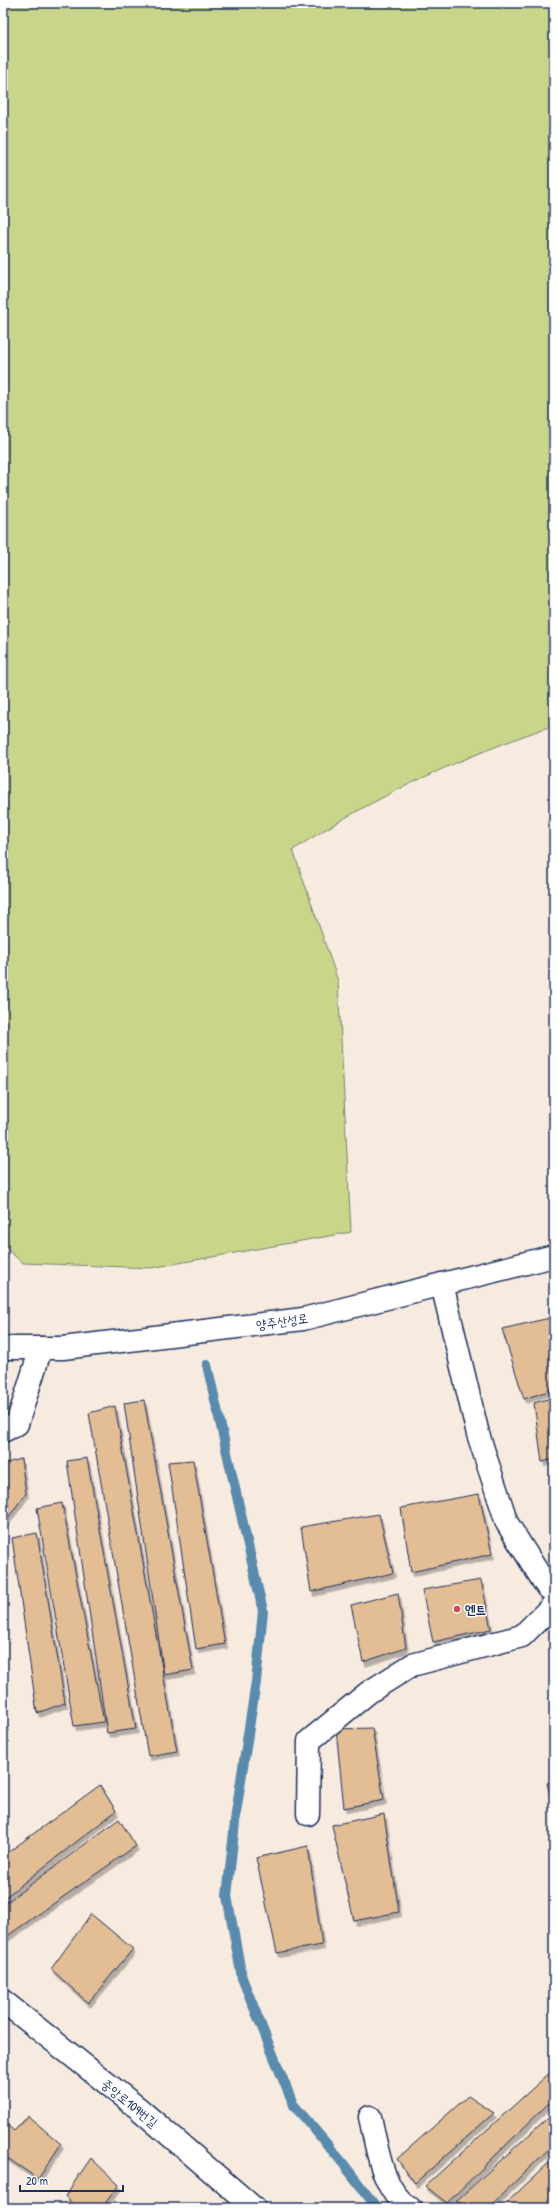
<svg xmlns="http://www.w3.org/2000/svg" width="557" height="2211" font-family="'Patrick Hand','Poor Story',sans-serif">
<defs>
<filter id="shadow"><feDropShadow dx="2.5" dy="4.5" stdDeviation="0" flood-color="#0004"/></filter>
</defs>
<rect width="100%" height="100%" fill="#f7ebdf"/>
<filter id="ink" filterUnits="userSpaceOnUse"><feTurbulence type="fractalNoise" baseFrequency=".025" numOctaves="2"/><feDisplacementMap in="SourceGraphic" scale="8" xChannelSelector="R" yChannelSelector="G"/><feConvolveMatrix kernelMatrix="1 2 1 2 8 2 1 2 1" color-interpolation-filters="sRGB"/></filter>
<g filter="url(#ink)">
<path fill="#c9d689" stroke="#728274" d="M3,3H554V725C463,757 374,796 293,850L338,981L351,1232L151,1268L23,1263L3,1246Z"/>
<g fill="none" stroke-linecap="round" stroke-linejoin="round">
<path stroke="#588bad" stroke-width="10" d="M207,1365L263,1611L256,1682L236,1813L227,1896L242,1978L293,2104L342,2162L377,2208"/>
</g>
<g fill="#e3bd93" stroke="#1b2f5e" filter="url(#shadow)">
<path d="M554,1317V1389L524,1399L502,1329Z"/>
<path d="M554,1397V1459L542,1462L534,1403Z"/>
<path d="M144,1400L193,1670L164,1675L124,1403Z"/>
<path d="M115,1406L177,1751L148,1756L89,1413Z"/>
<path d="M87,1458L136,1729L107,1733L67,1461Z"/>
<path d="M21,1459L26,1493L3,1525V1464Z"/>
<path d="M193,1460L225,1644L196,1649L168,1462Z"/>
<path d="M479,1494L492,1554L411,1572L401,1508Z"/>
<path d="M62,1503L104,1722L74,1726L37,1508Z"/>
<path d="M379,1514L393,1573L311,1592L301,1527Z"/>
<path d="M37,1533L65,1703L37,1713L12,1538Z"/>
<path d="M481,1580L491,1629L433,1642L422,1590Z"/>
<path d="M398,1593L406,1648L363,1662L351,1605Z"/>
<path d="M372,1728L384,1800L344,1808L336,1729Z"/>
<path d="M554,1781V1812L547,1783Z"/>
<path d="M100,1785L116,1811L3,1899V1856Z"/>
<path d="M384,1814L399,1912L354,1921L332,1825Z"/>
<path d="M119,1819L136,1846L3,1939V1905Z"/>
<path d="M308,1846L322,1945L277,1953L256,1858Z"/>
<path d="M91,1914L133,1949L88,2003L51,1969Z"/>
<path d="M554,2069V2098L447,2203L425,2186Z"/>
<path d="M468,2096L494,2113L415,2183L397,2159Z"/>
<path d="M554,2112V2144L488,2208H471L456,2201Z"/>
<path d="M28,2116L61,2144L38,2179L3,2155V2121L14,2131Z"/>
<path d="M91,2158L119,2185L106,2202L113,2208H76L65,2196Z"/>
<path d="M554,2158V2199L545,2208H501Z"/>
</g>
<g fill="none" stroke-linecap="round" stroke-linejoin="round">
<defs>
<g id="minor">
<path d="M442,1284L478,1434L507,1523L547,1587L554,1592"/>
<path d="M3,1348H63L303,1319L554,1256"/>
<path d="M3,1431L17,1424L41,1348"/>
<path d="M308,1814L309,1741L369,1692L412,1665L522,1636L554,1604"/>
<path d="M3,2001L138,2108L254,2208"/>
<path d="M370,2117C377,2147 382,2192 410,2208"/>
</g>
</defs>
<use href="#minor" stroke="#1b2f5e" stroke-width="25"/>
<use href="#minor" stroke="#fff" stroke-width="22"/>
</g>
</g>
<circle fill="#d1495b" stroke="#fff" stroke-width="1.5" cx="457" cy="1609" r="4"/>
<g text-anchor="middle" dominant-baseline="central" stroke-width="3" stroke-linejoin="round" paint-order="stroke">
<g font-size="13" fill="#1b2f5e" stroke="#fff">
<text transform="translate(282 1321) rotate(-8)">양주산성로</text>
<text transform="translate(130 2103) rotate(39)">중앙로109번길</text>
</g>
<g font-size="13" font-weight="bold" fill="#1b2f5e" stroke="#fff" text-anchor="start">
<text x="465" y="1609">엔트</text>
</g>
</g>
<rect width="557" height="2211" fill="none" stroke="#fff" stroke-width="16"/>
<rect x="8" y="8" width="541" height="2195" fill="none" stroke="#1b2f5e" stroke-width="1.5" filter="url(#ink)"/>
<path d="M20 2185v6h103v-6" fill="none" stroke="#1b2f5e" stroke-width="2"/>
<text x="26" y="2185" font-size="12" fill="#1b2f5e" stroke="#ffffff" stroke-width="3" paint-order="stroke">20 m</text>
</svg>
